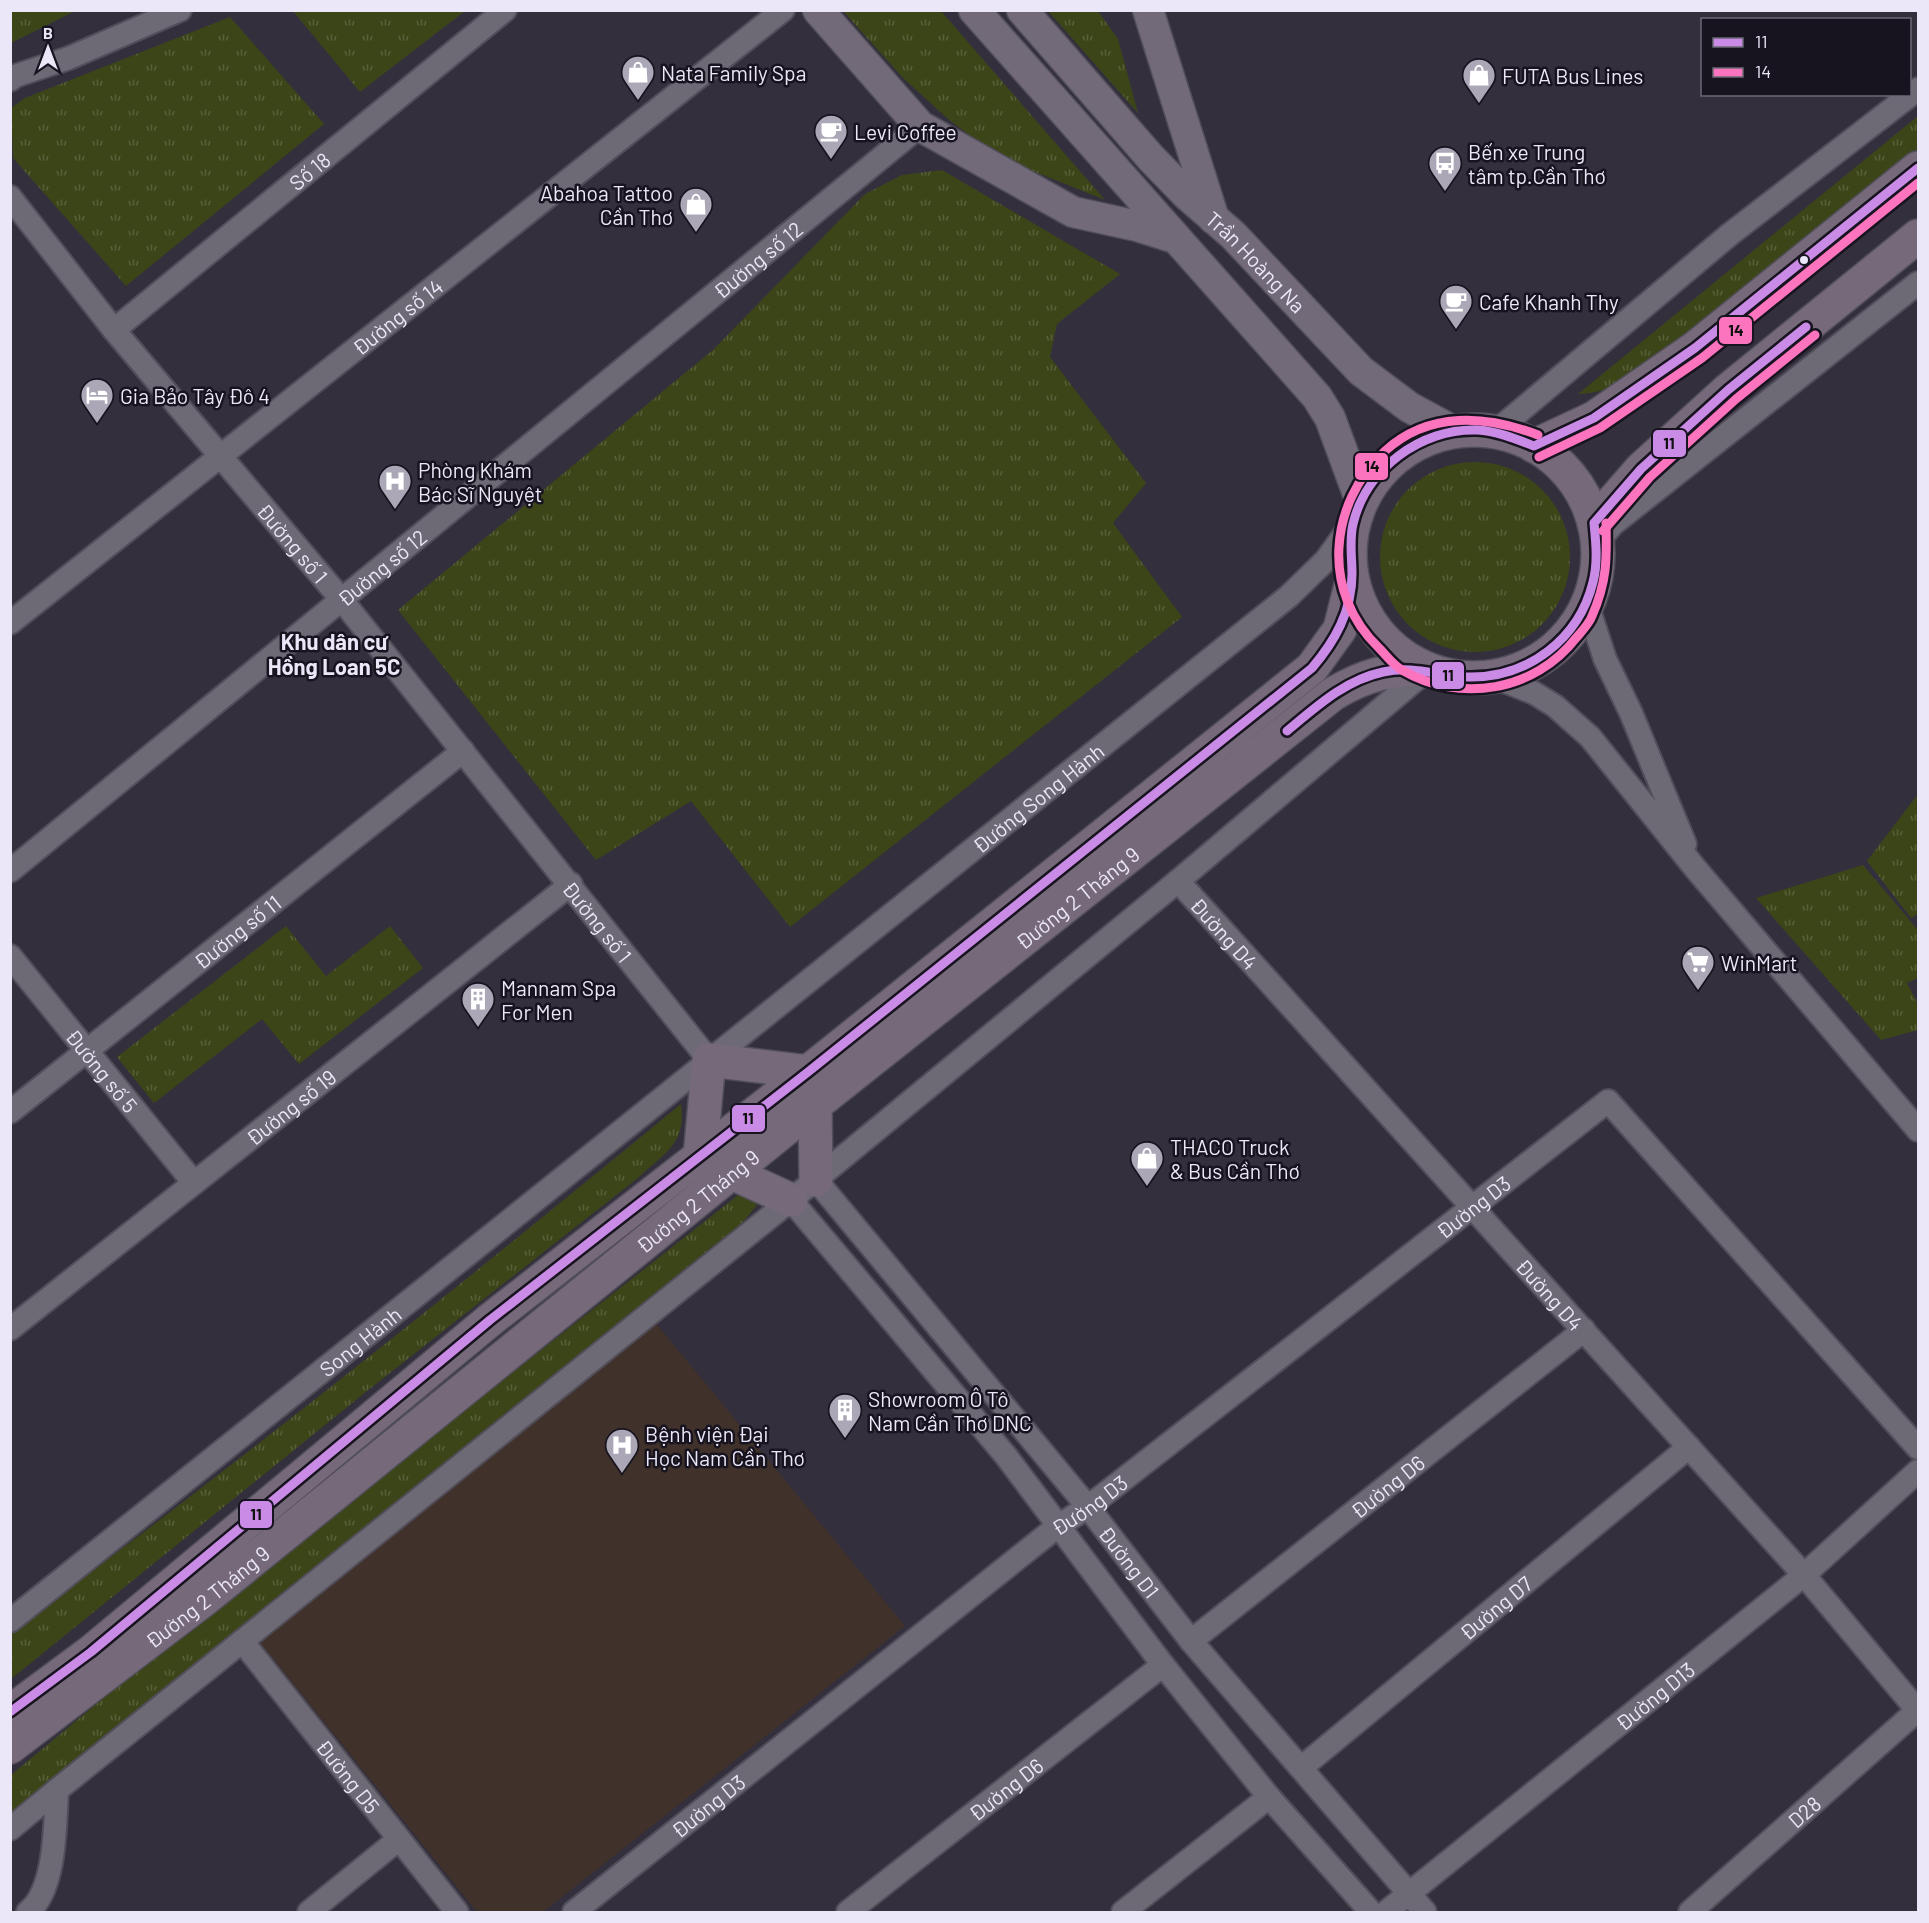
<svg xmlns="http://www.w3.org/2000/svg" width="1929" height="1923" font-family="Barlow,sans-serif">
<defs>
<pattern id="grass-tufts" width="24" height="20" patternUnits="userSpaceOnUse" patternTransform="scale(1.5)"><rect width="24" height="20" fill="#3c4517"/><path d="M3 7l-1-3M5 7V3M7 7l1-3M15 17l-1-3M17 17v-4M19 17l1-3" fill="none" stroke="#58603a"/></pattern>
</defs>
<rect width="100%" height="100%" fill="#332f3d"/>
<path fill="#40312b" d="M655,1322L905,1626L543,1912H477L258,1640Z"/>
<g fill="url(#grass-tufts)">
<path d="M11,10H75V11L11,43Z"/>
<path d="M293,11H465L360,92Z"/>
<path d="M843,11H941L1105,200L998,157L948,119L903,78Z"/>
<path d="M1048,11H1098L1118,39L1138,113Z"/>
<path d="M230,17L324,124L126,286L13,158L11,108L25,98Z"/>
<path d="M1918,116V154L1658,360C1630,378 1612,393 1578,394Z"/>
<path d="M942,170L1120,274L1057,324L1050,357L1146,483L1113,523L1182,617L790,927L691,801L596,860L398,610L714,349L865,194L902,175Z"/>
<circle cx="1475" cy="557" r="95"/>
<path d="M1918,794V914L1911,918L1867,861Z"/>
<path d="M1863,865L1918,930V978L1907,983L1918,1004V1030L1881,1040L1756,898Z"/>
<path d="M286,926L326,976L390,926L423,968L299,1064L262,1019L154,1103L117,1057Z"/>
<path d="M681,1104C687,1144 664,1153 638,1178L367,1391L11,1679V1632C239,1463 461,1285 681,1104Z"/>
<path d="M742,1192L754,1197L757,1205L743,1222L97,1742L11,1815V1775L172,1641Z"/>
</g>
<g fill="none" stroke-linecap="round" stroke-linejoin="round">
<defs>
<g id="minor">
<path d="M10,80L15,76L69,58L180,10"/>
<path id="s1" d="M10,197L114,330L341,599L709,1060"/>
<path id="s2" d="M114,330L505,10"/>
<path d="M1495,432L1729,235L1918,89"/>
<path d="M1597,543L1613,524L1918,283"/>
<path d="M1587,604L1605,659L1631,713L1685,844"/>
<path id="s3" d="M10,623L783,10"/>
<path d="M1492,676L1534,693L1555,706L1590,737L1695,868L1918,1130"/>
<path id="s4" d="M10,871L920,126"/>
<path id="s5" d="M1178,881L1804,1575L1918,1711"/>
<path id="s6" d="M10,956L194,1183"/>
<path id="s7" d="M10,1112L463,751"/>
<path id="s8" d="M816,1180L1088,1507L1191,1641L1425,1912"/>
<path d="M791,1200L1006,1456L1163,1665L1269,1797L1371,1912"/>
<path id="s9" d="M10,1329L571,884"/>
<path id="s10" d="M10,1621L1289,596L1326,560L1354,521"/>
<path id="s11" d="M242,1641L457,1912"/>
<path id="s12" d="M1191,1641L1584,1330"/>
<path id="s13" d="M1301,1768L1689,1447"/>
<path d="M10,1829L57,1790"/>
<path d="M28,1912C56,1890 55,1824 57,1790L791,1200L1178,881L1427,670"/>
<path d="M309,1912L399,1839"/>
<path id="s14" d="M574,1912L1058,1526L1088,1507L1608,1101L1918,1448"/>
<path id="s15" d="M848,1912L1163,1665"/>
<path d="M1123,1912L1269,1797"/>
<path id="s16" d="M1386,1912L1804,1575L1918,1471"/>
<path id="s17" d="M1690,1912L1918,1710"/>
</g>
<g id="major">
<path d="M818,10L920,126L1073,212L1137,226L1175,238"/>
<path d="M974,10L1317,397L1330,418L1361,502"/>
<path id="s18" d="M1022,10L1151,158L1187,195L1233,235L1361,371L1409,407L1455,432"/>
<path d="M1148,10L1214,219"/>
</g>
<g id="highway">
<circle cx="1474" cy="554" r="124"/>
<path d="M1534,446L1594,418L1695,348L1918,168"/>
<path d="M1594,523L1641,469L1728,390L1918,236"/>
<path d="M815,1105L816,1180"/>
<path d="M700,1157L709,1060L808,1072"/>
<path d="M732,1173L791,1200"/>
<path d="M10,1712L91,1652L490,1320L808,1072L1312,668L1340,629L1352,581"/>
<path id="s19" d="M10,1747L206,1598L815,1105L1333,694C1363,676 1392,667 1427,670"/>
</g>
</defs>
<use href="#minor" stroke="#514e5a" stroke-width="26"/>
<use href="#major" stroke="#514e5a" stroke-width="33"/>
<use href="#highway" stroke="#514e5a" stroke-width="36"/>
<use href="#minor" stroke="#6d6a75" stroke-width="22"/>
<use href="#major" stroke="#726a78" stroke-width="30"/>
<use href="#highway" stroke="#766a7a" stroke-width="33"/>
<defs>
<g id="bus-1">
<path d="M1287,731C1316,707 1345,680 1383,672C1416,665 1438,677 1469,677C1528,678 1579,639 1593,582C1598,563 1596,543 1594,523L1641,469L1728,390L1806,327"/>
<path d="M10,1712L91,1652L490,1320L808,1072L1312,668C1335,641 1352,611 1352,574C1352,557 1349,541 1353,524C1366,469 1421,428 1477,430C1497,431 1516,439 1534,446L1594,418L1695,348L1918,168"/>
</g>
<g id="bus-2">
<path d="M1538,435C1486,415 1429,411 1385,451C1328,504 1321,593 1379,648C1386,655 1393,665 1402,670C1460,704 1535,691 1576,638C1582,631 1589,624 1592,616C1607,582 1607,559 1606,523"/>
<path d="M1539,457L1600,428L1702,358L1918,183"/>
<path d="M1603,531L1650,477L1736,399L1815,335"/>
</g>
</defs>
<use href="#bus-1" stroke="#17141f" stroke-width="14"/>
<use href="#bus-2" stroke="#17141f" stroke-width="14"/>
<use href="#bus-1" stroke="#ca8be6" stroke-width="9"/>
<use href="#bus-2" stroke="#fc73be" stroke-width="9"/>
</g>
<defs>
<symbol id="shop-pin" viewBox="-11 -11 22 30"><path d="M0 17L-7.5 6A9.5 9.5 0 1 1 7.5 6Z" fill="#aba7b7" stroke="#17141f"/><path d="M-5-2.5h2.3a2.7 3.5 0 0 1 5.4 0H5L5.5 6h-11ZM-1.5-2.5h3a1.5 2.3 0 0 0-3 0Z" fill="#fff"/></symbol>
<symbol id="cafe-pin" viewBox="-11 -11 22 30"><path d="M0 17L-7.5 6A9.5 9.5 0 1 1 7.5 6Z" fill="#aba7b7" stroke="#17141f"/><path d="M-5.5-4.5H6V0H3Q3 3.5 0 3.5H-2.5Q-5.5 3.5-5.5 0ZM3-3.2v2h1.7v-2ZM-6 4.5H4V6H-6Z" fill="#fff"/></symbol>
<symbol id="bus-pin" viewBox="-11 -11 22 30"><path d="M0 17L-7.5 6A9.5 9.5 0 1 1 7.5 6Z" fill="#aba7b7" stroke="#17141f"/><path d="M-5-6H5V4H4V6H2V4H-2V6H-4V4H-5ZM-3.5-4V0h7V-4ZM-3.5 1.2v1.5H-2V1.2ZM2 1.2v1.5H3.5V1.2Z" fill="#fff"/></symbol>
<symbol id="hotel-pin" viewBox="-11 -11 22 30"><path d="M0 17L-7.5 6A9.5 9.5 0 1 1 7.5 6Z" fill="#aba7b7" stroke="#17141f"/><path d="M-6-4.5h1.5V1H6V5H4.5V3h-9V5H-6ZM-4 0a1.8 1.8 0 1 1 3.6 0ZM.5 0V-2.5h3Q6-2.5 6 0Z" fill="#fff"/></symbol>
<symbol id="hospital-pin" viewBox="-11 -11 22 30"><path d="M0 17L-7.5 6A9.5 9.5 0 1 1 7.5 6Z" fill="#aba7b7" stroke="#17141f"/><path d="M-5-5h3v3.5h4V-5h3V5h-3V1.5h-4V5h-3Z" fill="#fff"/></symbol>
<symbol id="supermarket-pin" viewBox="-11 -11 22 30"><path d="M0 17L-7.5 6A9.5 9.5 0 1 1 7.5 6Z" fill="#aba7b7" stroke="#17141f"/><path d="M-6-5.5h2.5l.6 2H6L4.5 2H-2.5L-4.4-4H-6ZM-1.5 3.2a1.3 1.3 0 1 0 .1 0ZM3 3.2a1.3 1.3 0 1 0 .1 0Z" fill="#fff"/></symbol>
<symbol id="building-pin" viewBox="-11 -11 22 30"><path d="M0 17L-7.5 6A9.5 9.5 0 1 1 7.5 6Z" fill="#aba7b7" stroke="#17141f"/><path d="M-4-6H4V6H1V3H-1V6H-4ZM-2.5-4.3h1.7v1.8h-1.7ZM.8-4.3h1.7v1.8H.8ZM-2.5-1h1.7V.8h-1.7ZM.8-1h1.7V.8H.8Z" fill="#fff"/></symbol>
</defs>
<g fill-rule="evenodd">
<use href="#shop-pin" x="619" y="53" width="38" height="52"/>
<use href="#shop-pin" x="1460" y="56" width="38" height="52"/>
<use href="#cafe-pin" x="812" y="112" width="38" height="52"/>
<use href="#bus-pin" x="1426" y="144" width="38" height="52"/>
<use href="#shop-pin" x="677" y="185" width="38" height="52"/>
<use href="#cafe-pin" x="1437" y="282" width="38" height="52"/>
<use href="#hotel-pin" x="78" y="376" width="38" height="52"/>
<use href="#hospital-pin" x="376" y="462" width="38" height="52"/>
<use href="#supermarket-pin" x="1679" y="943" width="38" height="52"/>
<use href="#building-pin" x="459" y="980" width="38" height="52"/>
<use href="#shop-pin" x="1128" y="1139" width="38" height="52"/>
<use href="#building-pin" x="826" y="1391" width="38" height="52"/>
<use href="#hospital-pin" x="603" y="1426" width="38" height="52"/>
</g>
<circle fill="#ebe7f8" stroke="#17141f" stroke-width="2" cx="1804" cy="260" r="5"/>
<g text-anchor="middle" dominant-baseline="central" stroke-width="5" stroke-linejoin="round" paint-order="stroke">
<g font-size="21" fill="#ebe7f8" stroke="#17141f" text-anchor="start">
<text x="661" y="72">Nata Family Spa</text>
<text x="1502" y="75">FUTA Bus Lines</text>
<text x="854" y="131">Levi Coffee</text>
<text x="1468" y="151">Bến xe Trung<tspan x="1468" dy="24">tâm tp.Cần Thơ</tspan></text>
<text x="673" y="192" text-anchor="end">Abahoa Tattoo<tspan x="673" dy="24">Cần Thơ</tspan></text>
<text x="1479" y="301">Cafe Khanh Thy</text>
<text x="120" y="395">Gia Bảo Tây Đô 4</text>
<text x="418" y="469">Phòng Khám<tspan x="418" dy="24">Bác Sĩ Nguyệt</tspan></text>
<text x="1721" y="962">WinMart</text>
<text x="501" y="987">Mannam Spa<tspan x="501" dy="24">For Men</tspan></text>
<text x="1170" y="1146">THACO Truck<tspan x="1170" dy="24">&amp; Bus Cần Thơ</tspan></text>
<text x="868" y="1398">Showroom Ô Tô<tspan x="868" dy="24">Nam Cần Thơ DNC</tspan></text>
<text x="645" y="1433">Bệnh viện Đại<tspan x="645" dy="24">Học Nam Cần Thơ</tspan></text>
</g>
<g font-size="21" fill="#ebe7f8" stroke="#17141f">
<text stroke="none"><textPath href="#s2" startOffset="252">Số 18</textPath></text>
<text stroke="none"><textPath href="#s4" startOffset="966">Đường số 12</textPath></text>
<text stroke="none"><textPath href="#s18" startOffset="344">Trần Hoàng Na</textPath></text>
<text stroke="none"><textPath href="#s3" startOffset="494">Đường số 14</textPath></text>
<text stroke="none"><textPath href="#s1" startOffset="447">Đường số 1</textPath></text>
<text stroke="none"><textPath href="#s4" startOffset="480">Đường số 12</textPath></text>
<text stroke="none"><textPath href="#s10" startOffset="1317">Đường Song Hành</textPath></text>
<text stroke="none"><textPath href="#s19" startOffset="1364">Đường 2 Tháng 9</textPath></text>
<text stroke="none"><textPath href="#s1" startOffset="933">Đường số 1</textPath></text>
<text stroke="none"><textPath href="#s7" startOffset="290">Đường số 11</textPath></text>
<text stroke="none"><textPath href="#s5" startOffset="70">Đường D4</textPath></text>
<text stroke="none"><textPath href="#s6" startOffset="147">Đường số 5</textPath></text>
<text stroke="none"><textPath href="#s9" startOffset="358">Đường số 19</textPath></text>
<text stroke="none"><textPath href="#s19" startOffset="878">Đường 2 Tháng 9</textPath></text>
<text stroke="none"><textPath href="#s14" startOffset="1143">Đường D3</textPath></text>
<text stroke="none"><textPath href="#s5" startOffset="556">Đường D4</textPath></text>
<text stroke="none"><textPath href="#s10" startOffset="448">Song Hành</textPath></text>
<text stroke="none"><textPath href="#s12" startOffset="250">Đường D6</textPath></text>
<text stroke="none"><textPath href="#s14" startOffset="657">Đường D3</textPath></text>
<text stroke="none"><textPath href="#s8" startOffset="494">Đường D1</textPath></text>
<text stroke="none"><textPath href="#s19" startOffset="248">Đường 2 Tháng 9</textPath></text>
<text stroke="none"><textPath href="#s13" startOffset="252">Đường D7</textPath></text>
<text stroke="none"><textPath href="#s16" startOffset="345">Đường D13</textPath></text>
<text stroke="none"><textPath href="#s11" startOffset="172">Đường D5</textPath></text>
<text stroke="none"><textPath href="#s15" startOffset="200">Đường D6</textPath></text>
<text stroke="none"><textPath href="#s14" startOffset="171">Đường D3</textPath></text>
<text stroke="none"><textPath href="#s17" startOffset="152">D28</textPath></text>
</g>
<g font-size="22" font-weight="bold" fill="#ebe7f8" stroke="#17141f">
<text x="334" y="641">Khu dân cư<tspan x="334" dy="25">Hồng Loan 5C</tspan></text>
</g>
</g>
<g stroke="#17141f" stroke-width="2">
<rect x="1718" y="316" width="35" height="29" rx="6" fill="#fc73be"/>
<rect x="1652" y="429" width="35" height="29" rx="6" fill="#ca8be6"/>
<rect x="1354" y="452" width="35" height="29" rx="6" fill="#fc73be"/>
<rect x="1431" y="661" width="34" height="29" rx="6" fill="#ca8be6"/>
<rect x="731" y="1104" width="35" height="29" rx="6" fill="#ca8be6"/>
<rect x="239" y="1500" width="34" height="29" rx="6" fill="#ca8be6"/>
</g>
<g font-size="16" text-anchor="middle" font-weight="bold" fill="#111">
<text x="1736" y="336">14</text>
<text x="1669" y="449">11</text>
<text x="1372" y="472">14</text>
<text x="1448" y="681">11</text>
<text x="748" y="1124">11</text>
<text x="256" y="1520">11</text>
</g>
<rect width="1929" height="1923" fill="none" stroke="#ebe7f8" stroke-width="24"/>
<rect x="1701" y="18" width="210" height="78" fill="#17141f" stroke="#6c6876" stroke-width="1.5"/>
<rect x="1713" y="38" width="30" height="9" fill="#ca8be6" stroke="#6c6876" stroke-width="1.5"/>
<text x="1755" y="48" font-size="18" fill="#ebe7f8">11</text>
<rect x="1713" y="68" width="30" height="9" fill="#fc73be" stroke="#6c6876" stroke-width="1.5"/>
<text x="1755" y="78" font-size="18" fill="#ebe7f8">14</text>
<g transform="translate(48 48)" stroke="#17141f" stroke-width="4.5" paint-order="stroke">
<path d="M0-4.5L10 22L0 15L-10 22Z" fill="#ebe7f8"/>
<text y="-9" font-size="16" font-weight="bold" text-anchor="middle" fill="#ebe7f8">B</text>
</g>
</svg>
